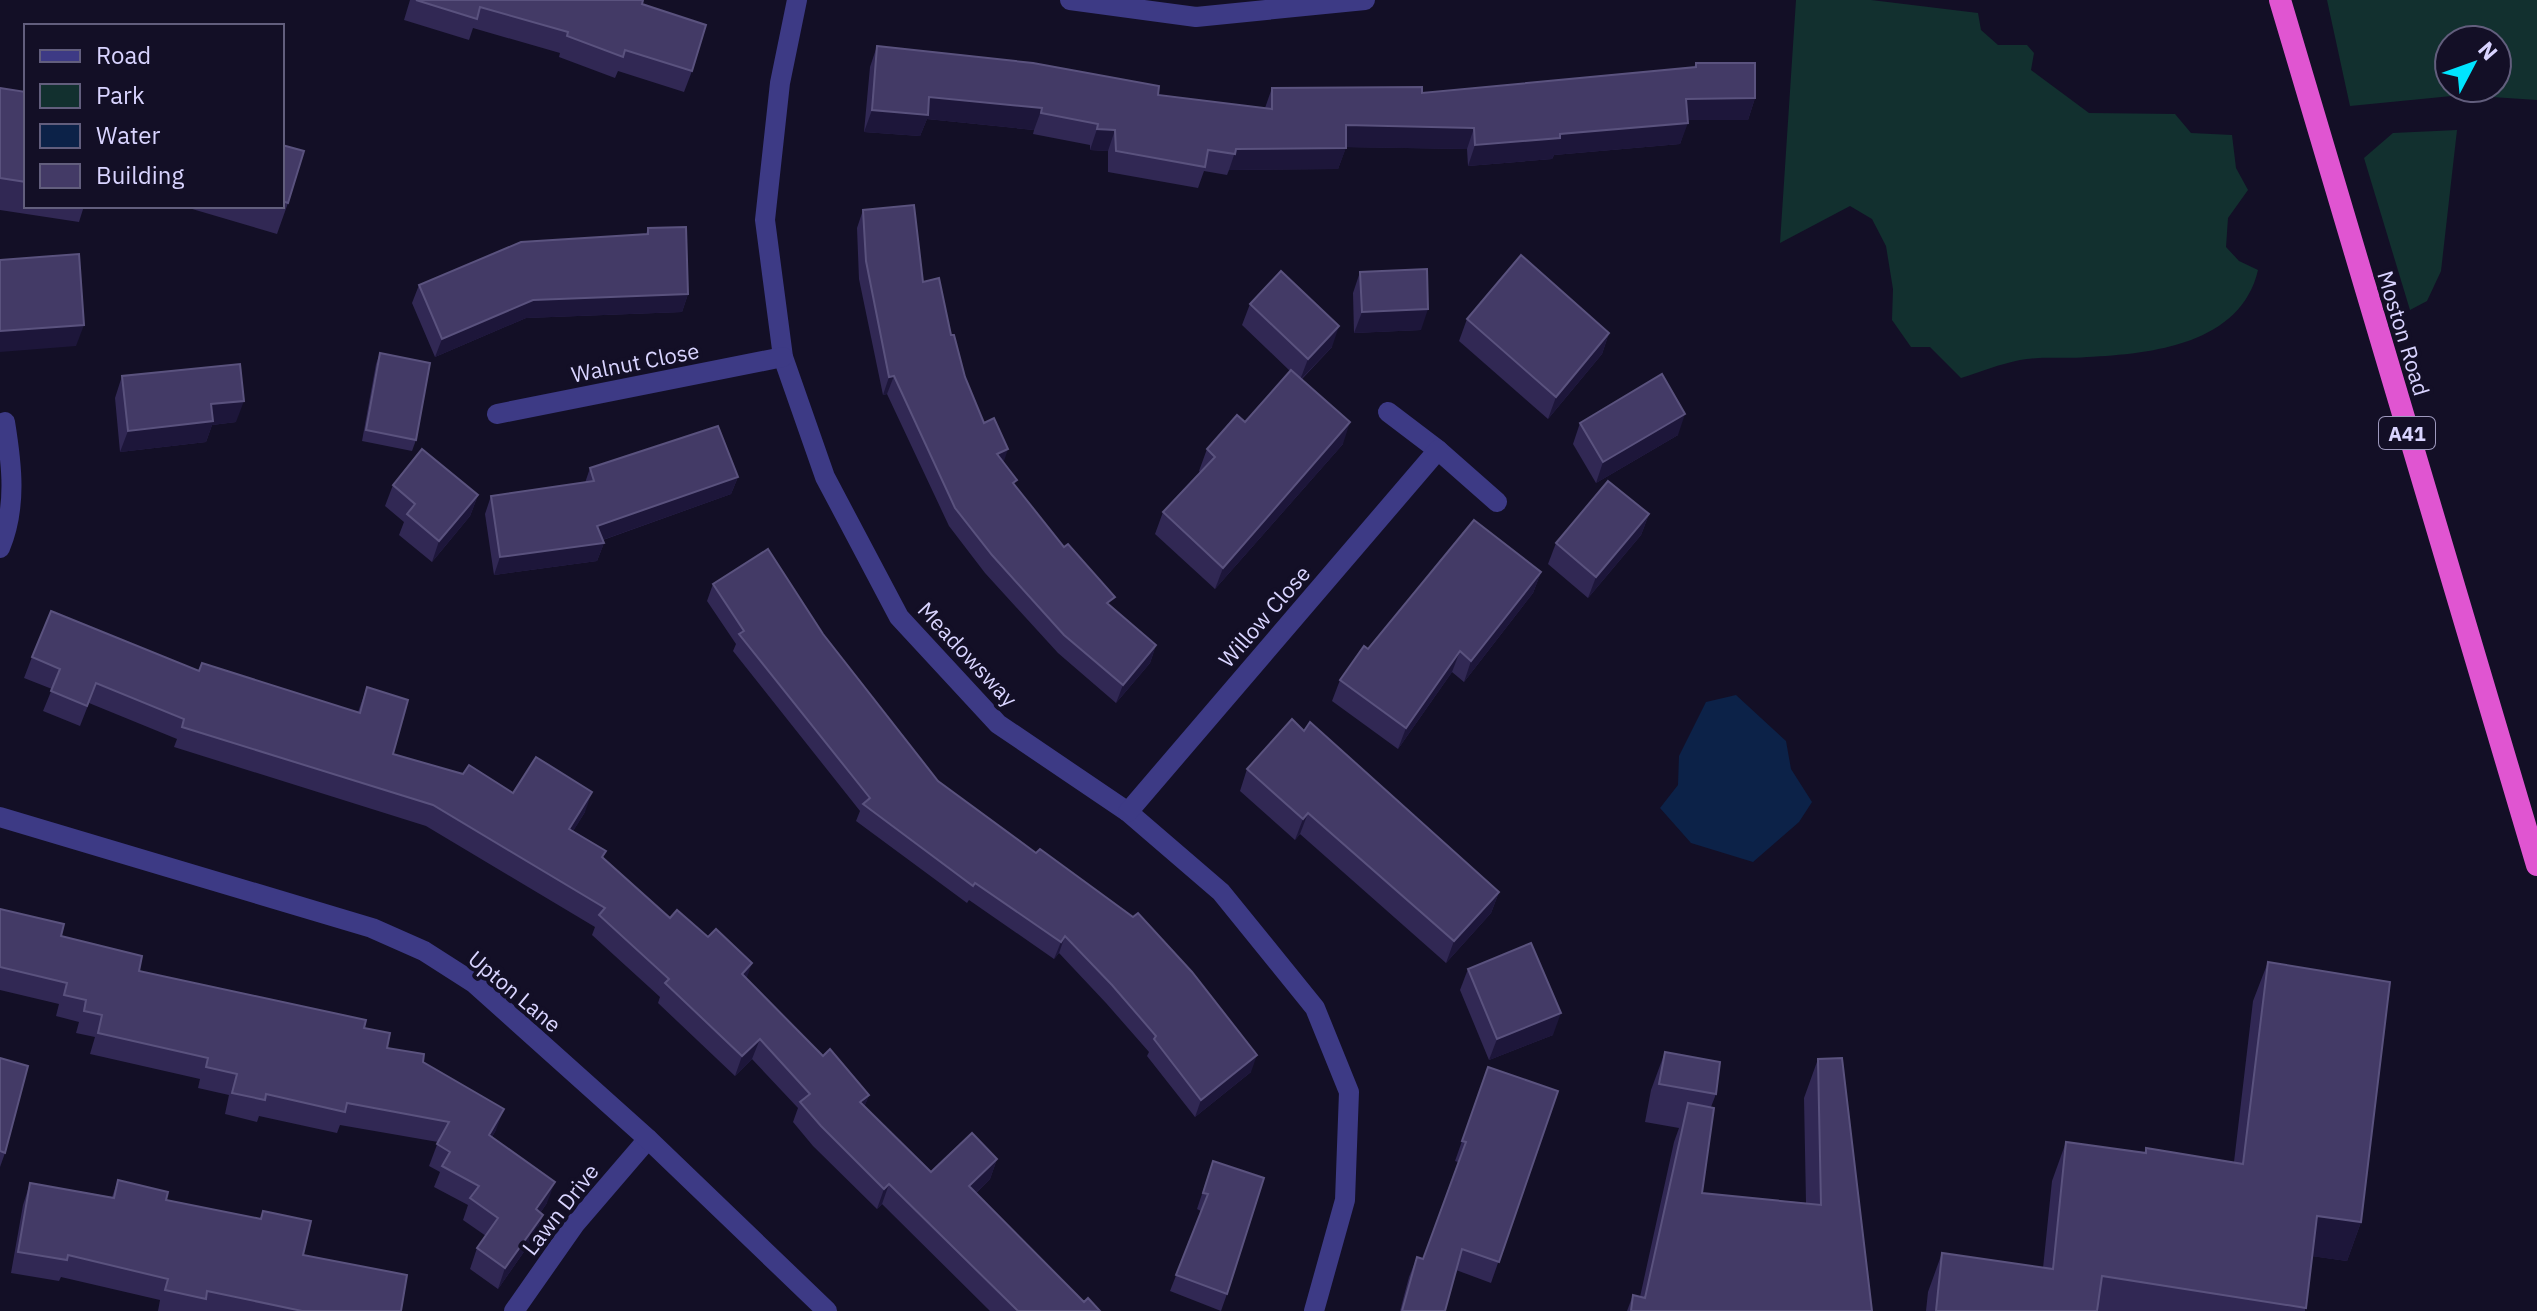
<svg xmlns="http://www.w3.org/2000/svg" width="2537" height="1311" font-family="'IBM Plex Sans',sans-serif">
<rect width="100%" height="100%" fill="#130f26"/>
<g fill="#12302f" fill-rule="evenodd">
<path d="M1796,0H1871L1978,13L1981,30L1998,45H2027L2034,53L2031,70L2089,113L2175,114L2191,133L2232,135L2236,168L2248,190L2228,218L2226,247L2239,261L2258,270C2241,344 2152,354 2087,357C2065,359 2041,356 2020,360C2000,364 1980,372 1961,378L1930,347H1911L1892,320L1893,289L1886,246L1872,219L1850,206L1780,243Z"/>
<path d="M2327,0H2537V100L2462,95L2350,106ZM2497,40V88H2449V40Z"/>
<path d="M2457,130L2441,271L2427,301L2410,310L2364,158L2393,133Z"/>
</g>
<path fill="#0c2248" d="M1736,695L1786,741L1791,769L1812,802L1799,822L1753,862L1691,843L1660,808L1678,785L1679,756L1706,702Z"/>
<g fill="none" stroke-linecap="round" stroke-linejoin="round">
<g stroke="#3d3a85" stroke-width="20">
<path d="M797,0L780,83L765,220L783,357L825,477L899,617L998,724L1128,812L1221,892L1315,1008L1349,1092L1345,1200L1314,1311"/>
<path d="M1388,412L1438,450"/>
<path d="M497,414L783,357"/>
<path d="M0,548C17,507 12,465 5,422"/>
<path d="M1128,812L1438,450L1497,502"/>
<path d="M514,1311L575,1224L648,1139"/>
</g>
<g stroke="#3d3a85" stroke-width="20">
<path d="M1070,0L1196,17L1365,0"/>
<path d="M0,817L372,928L424,951L474,983L648,1139L827,1311"/>
</g>
<path stroke="#e055d1" stroke-width="22" d="M2280,0L2537,865"/>
</g>
<g fill="#312854">
<path d="M410,0H643L642,4L692,71L684,92L618,71L615,78L559,57L560,53L473,28L469,40L404,20Z"/>
<path d="M877,46L1158,95L1265,108L1272,88L1422,93L1694,67L1696,63L1755,98L1748,120H1688L1680,144L1554,155L1552,159L1468,166L1467,149L1346,147L1338,169L1229,170L1227,175L1204,171L1198,188L1108,172V151L1090,150V145L1033,134L1034,130L927,119L920,136L864,132L870,67Z"/>
<path d="M0,88L26,92V206H84L79,222L0,210Z"/>
<path d="M282,145L288,203L277,234L182,206H282Z"/>
<path d="M863,210L923,282L951,335L965,377L984,423L1015,486L1111,607L1156,645L1150,663L1116,703L1058,653L985,573L949,526L887,394L883,395L859,279L857,228Z"/>
<path d="M648,228L688,294L682,312L526,318L435,357L412,303L419,285L646,234Z"/>
<path d="M1360,272L1421,330L1354,333L1353,293Z"/>
<path d="M1250,304L1332,347L1302,379L1343,444L1215,589L1155,534L1163,512L1200,472L1199,471L1207,449L1245,422L1290,371L1242,325Z"/>
<path d="M1467,319L1609,333L1602,354L1548,419L1459,341Z"/>
<path d="M380,353L416,440L412,451L362,441L376,364Z"/>
<path d="M122,376L236,422L212,425L206,442L120,452L115,398Z"/>
<path d="M1580,423L1678,435L1596,483L1573,444Z"/>
<path d="M590,468L738,477L731,494L603,540L604,543L597,561L494,575L485,514L491,496L585,483Z"/>
<path d="M393,485L478,495L470,516L432,562L399,535L404,522L385,506Z"/>
<path d="M1649,514L1641,535L1588,598L1548,564L1556,543Z"/>
<path d="M1541,572L1533,593L1464,682L1452,672L1398,749L1332,701L1340,680L1368,649Z"/>
<path d="M713,584L823,634L938,781L1251,1072L1195,1117L1147,1056L1149,1052L1106,1003L1059,953L1054,959L969,900L967,903L856,821L860,811L733,651L736,644L707,601Z"/>
<path d="M32,657L199,671L358,712L367,687L393,754L513,793L585,812L573,831L606,851L603,858L670,918L746,979L823,1056L869,1095L864,1107L931,1172L997,1159L990,1179L976,1193L1084,1302L1100,1311H990L882,1204L877,1209L813,1146L793,1122L798,1108L752,1059L735,1076L658,1003L660,997L592,935L595,927L426,826L174,747L177,739L89,703L80,726L43,711L52,689L24,678Z"/>
<path d="M1304,731L1499,892L1491,913L1446,963L1300,834L1295,840L1240,791L1247,769Z"/>
<path d="M0,909L139,971L364,1028L387,1048L423,1062L496,1130L492,1137L547,1203L540,1213L543,1215L535,1236L498,1289L470,1269L477,1248L486,1236L463,1220L468,1205L434,1187L440,1172L429,1166L438,1142L340,1125L337,1133L259,1116L257,1122L225,1114L229,1095L198,1088L200,1079L90,1054L95,1037L76,1033L79,1022L56,1016L59,1004L0,990Z"/>
<path d="M2268,962L2361,1222L2347,1261L2312,1256L2305,1311H1926L1928,1292L1942,1253L2043,1268L2052,1181L2066,1142L2144,1153L2146,1148L2234,1162L2253,1001Z"/>
<path d="M1468,969L1553,1035L1489,1060L1460,990Z"/>
<path d="M1665,1052L1716,1094L1711,1107L1702,1193L1806,1203L1804,1098L1818,1059L1872,1311H1627L1633,1295L1640,1297L1674,1142L1679,1128L1645,1122L1651,1090Z"/>
<path d="M0,1058L5,1153L0,1167Z"/>
<path d="M1488,1067L1558,1091L1491,1283L1456,1270L1445,1311H1400L1409,1277L1417,1257L1423,1259L1458,1162L1455,1161Z"/>
<path d="M1213,1161L1227,1294L1221,1311L1170,1291L1201,1211L1197,1209Z"/>
<path d="M118,1180L166,1200L260,1219L263,1211L303,1255L401,1311H158L160,1300L61,1277L59,1281L11,1273L23,1205L30,1183L112,1197Z"/>
</g>
<g fill="#1d163a">
<path d="M929,97L1042,108L1034,130L927,119L920,136L864,132L872,110Z"/>
<path d="M1755,98L1748,120H1678L1686,99Z"/>
<path d="M1688,123L1680,144L1554,155L1552,159L1468,166L1475,145L1560,134Z"/>
<path d="M1346,125L1474,128L1467,149L1338,147Z"/>
<path d="M1097,129L1115,130L1108,151L1090,150Z"/>
<path d="M1346,148L1338,169L1229,170L1236,149Z"/>
<path d="M688,294L682,312L526,318L435,357L442,339L533,300Z"/>
<path d="M1428,309L1421,330L1354,333L1362,312Z"/>
<path d="M84,325L76,346L0,352V331Z"/>
<path d="M1339,326L1332,347L1300,380L1308,359Z"/>
<path d="M1609,333L1602,354L1548,419L1556,397Z"/>
<path d="M894,376L887,394L883,395L889,377Z"/>
<path d="M244,401L236,422L212,425L206,442L120,452L128,431L211,404Z"/>
<path d="M1685,414L1678,435L1596,483L1603,462Z"/>
<path d="M1350,422L1343,444L1215,589L1223,568Z"/>
<path d="M1008,449L1002,467L997,454Z"/>
<path d="M738,477L731,494L591,544L597,526Z"/>
<path d="M478,495L470,516L432,562L439,541Z"/>
<path d="M1649,514L1641,535L1588,598L1596,577Z"/>
<path d="M604,543L597,561L494,575L500,557Z"/>
<path d="M1541,572L1533,593L1464,682L1471,661Z"/>
<path d="M1156,645L1150,663L1116,703L1123,685Z"/>
<path d="M1460,651L1452,672L1398,749L1406,728Z"/>
<path d="M592,792L585,812L562,849L569,829Z"/>
<path d="M1308,813L1300,834L1295,840L1303,819Z"/>
<path d="M1499,892L1491,913L1446,963L1454,941Z"/>
<path d="M1065,936L1059,953L1054,959L1061,942Z"/>
<path d="M752,963L745,983L742,974Z"/>
<path d="M1561,1013L1553,1035L1489,1060L1497,1039Z"/>
<path d="M760,1039L752,1059L735,1076L742,1056Z"/>
<path d="M1257,1055L1251,1072L1195,1117L1201,1100Z"/>
<path d="M869,1095L861,1115L860,1102Z"/>
<path d="M504,1109L496,1130L481,1156L489,1135Z"/>
<path d="M997,1159L990,1179L962,1206L969,1186Z"/>
<path d="M555,1182L547,1203L528,1230L536,1209Z"/>
<path d="M889,1184L882,1204L877,1209L884,1189Z"/>
<path d="M543,1215L535,1236L498,1289L505,1268Z"/>
<path d="M2317,1216L2361,1222L2347,1261L2303,1255Z"/>
</g>
<g fill="#433a66" stroke="#5a527e" stroke-width="2">
<path d="M416,0H643L642,4L706,25L692,71L625,50L623,57L567,36L568,32L480,7L477,19Z"/>
<path d="M877,46L1033,63L1159,86L1158,95L1272,109V88L1422,87V93L1696,67V63H1755V98L1686,99L1688,123L1560,134V138L1475,145L1474,128L1346,125V148L1236,149L1235,154L1208,150L1205,167L1116,151L1115,130L1097,129L1098,124L1041,113L1042,108L929,97L928,115L872,110Z"/>
<path d="M0,88L26,92V182L0,178Z"/>
<path d="M282,145L304,151L288,203L282,201Z"/>
<path d="M914,205L923,282L939,278L951,335H954L965,377L984,423L994,418L1008,449L997,454L1017,480L1013,483L1064,547L1068,544L1115,597L1107,603L1156,645L1123,685L1064,635L992,555L955,508L894,376L889,377L866,261L863,210Z"/>
<path d="M686,227L688,294L533,300L442,339L419,285L521,242L648,234V228Z"/>
<path d="M79,254L84,325L0,331V260Z"/>
<path d="M1521,255L1609,333L1556,397L1467,319Z"/>
<path d="M1427,269L1428,309L1362,312L1360,272Z"/>
<path d="M1281,271L1339,326L1308,359L1250,304Z"/>
<path d="M380,353L430,363L416,440L366,430Z"/>
<path d="M240,364L244,401L211,404L213,421L128,431L122,376Z"/>
<path d="M1291,370L1350,422L1223,568L1163,512L1215,457L1207,449L1237,415L1245,422Z"/>
<path d="M1662,374L1685,414L1603,462L1580,423Z"/>
<path d="M718,426L738,477L597,526L604,543L500,557L491,496L594,481L590,468Z"/>
<path d="M422,449L478,495L439,541L407,514L415,504L393,485Z"/>
<path d="M1608,481L1649,514L1596,577L1556,543Z"/>
<path d="M1474,520L1541,572L1471,661L1460,651L1406,728L1340,680L1364,646L1368,649Z"/>
<path d="M768,549L823,634L938,781L1036,853L1040,849L1133,917L1138,913L1192,972L1257,1055L1201,1100L1154,1039L1156,1036L1112,985L1065,936L1061,942L975,883L973,886L863,804L870,798L739,634L744,631L713,584Z"/>
<path d="M51,611L199,671L202,663L360,713L367,687L408,700L393,754L463,774L469,765L513,793L536,757L592,792L569,829L606,851L602,857L670,918L677,910L708,937L716,929L752,963L742,974L823,1056L830,1049L869,1095L860,1102L931,1172L972,1133L997,1159L969,1186L1084,1302L1088,1298L1100,1311H1018L889,1184L884,1189L821,1126L800,1102L810,1094L760,1039L742,1056L665,983L669,979L599,915L605,908L433,805L182,727L184,719L96,683L87,706L51,691L60,669L32,657Z"/>
<path d="M1292,719L1304,731L1310,722L1499,892L1454,941L1308,813L1303,819L1247,769Z"/>
<path d="M0,909L64,924L61,936L142,956L139,971L366,1020L364,1028L390,1033L387,1048L424,1054L423,1062L504,1109L489,1135L555,1182L536,1209L543,1215L505,1268L477,1248L498,1218L470,1198L479,1186L442,1166L450,1152L437,1144L449,1122L347,1103L345,1112L266,1094L265,1100L232,1093L237,1074L206,1067L208,1058L98,1033L102,1015L84,1011L86,1000L64,995L67,983L0,967Z"/>
<path d="M1531,943L1561,1013L1497,1039L1468,969Z"/>
<path d="M2268,962L2390,982L2361,1222L2317,1216L2306,1308L2102,1276L2097,1311H1936L1942,1253L2053,1269L2066,1142L2146,1153V1148L2243,1164Z"/>
<path d="M1665,1052L1720,1062L1716,1094L1659,1084Z"/>
<path d="M0,1058L28,1066L5,1153L0,1151Z"/>
<path d="M1842,1058L1872,1311H1631L1633,1295L1645,1298L1688,1103L1714,1108L1702,1193L1821,1205L1818,1059Z"/>
<path d="M1488,1067L1558,1091L1499,1262L1462,1249L1445,1311H1402L1417,1257L1423,1259L1466,1142L1462,1141Z"/>
<path d="M1213,1161L1264,1178L1227,1294L1176,1275L1208,1194L1203,1193Z"/>
<path d="M118,1180L168,1192L166,1200L261,1219L263,1211L311,1221L303,1255L407,1275L401,1311H302L207,1291L206,1299L165,1290L168,1279L68,1255L67,1260L18,1252L30,1183L114,1198Z"/>
</g>
<g text-anchor="middle" dominant-baseline="central" stroke-width="8" stroke-linejoin="round" paint-order="stroke">
<rect fill="#130f26" stroke="#9e99be" stroke-width="2" x="2379" y="417" width="56" height="32" rx="6"/>
<g font-size="20" font-weight="bold" fill="#d9d4ff">
<text x="2407" y="433">A41</text>
</g>
<g font-size="22" fill="#d9d4ff" stroke="#130f26">
<text transform="translate(2404 333) rotate(73)">Moston Road</text>
<text transform="translate(635 362) rotate(-11)">Walnut Close</text>
<text transform="translate(1264 616) rotate(-49)">Willow Close</text>
<text transform="translate(968 654) rotate(47)">Meadowsway</text>
<text transform="translate(515 991) rotate(40)">Upton Lane</text>
<text transform="translate(560 1209) rotate(-52)">Lawn Drive</text>
</g>
</g>
<rect x="24" y="24" width="260" height="184" fill="#130f26" stroke="#625e7d" stroke-width="2"/>
<rect x="40" y="50" width="40" height="12" fill="#3d3a85" stroke="#625e7d" stroke-width="2"/>
<text x="96" y="64" font-size="24" fill="#d9d4ff">Road</text>
<rect x="40" y="84" width="40" height="24" fill="#12302f" stroke="#625e7d" stroke-width="2"/>
<text x="96" y="104" font-size="24" fill="#d9d4ff">Park</text>
<rect x="40" y="124" width="40" height="24" fill="#0c2248" stroke="#625e7d" stroke-width="2"/>
<text x="96" y="144" font-size="24" fill="#d9d4ff">Water</text>
<rect x="40" y="164" width="40" height="24" fill="#433a66" stroke="#625e7d" stroke-width="2"/>
<text x="96" y="184" font-size="24" fill="#d9d4ff">Building</text>
<g transform="translate(2473 64) rotate(49)"><circle r="38" fill="#130f26" stroke="#625e7d" stroke-width="2"/>
<path d="M0-6L14 30L0 20L-14 30Z" fill="#00e5ff"/>
<text y="-12" font-size="22" font-weight="bold" text-anchor="middle" fill="#d9d4ff">N</text>
</g>
</svg>
